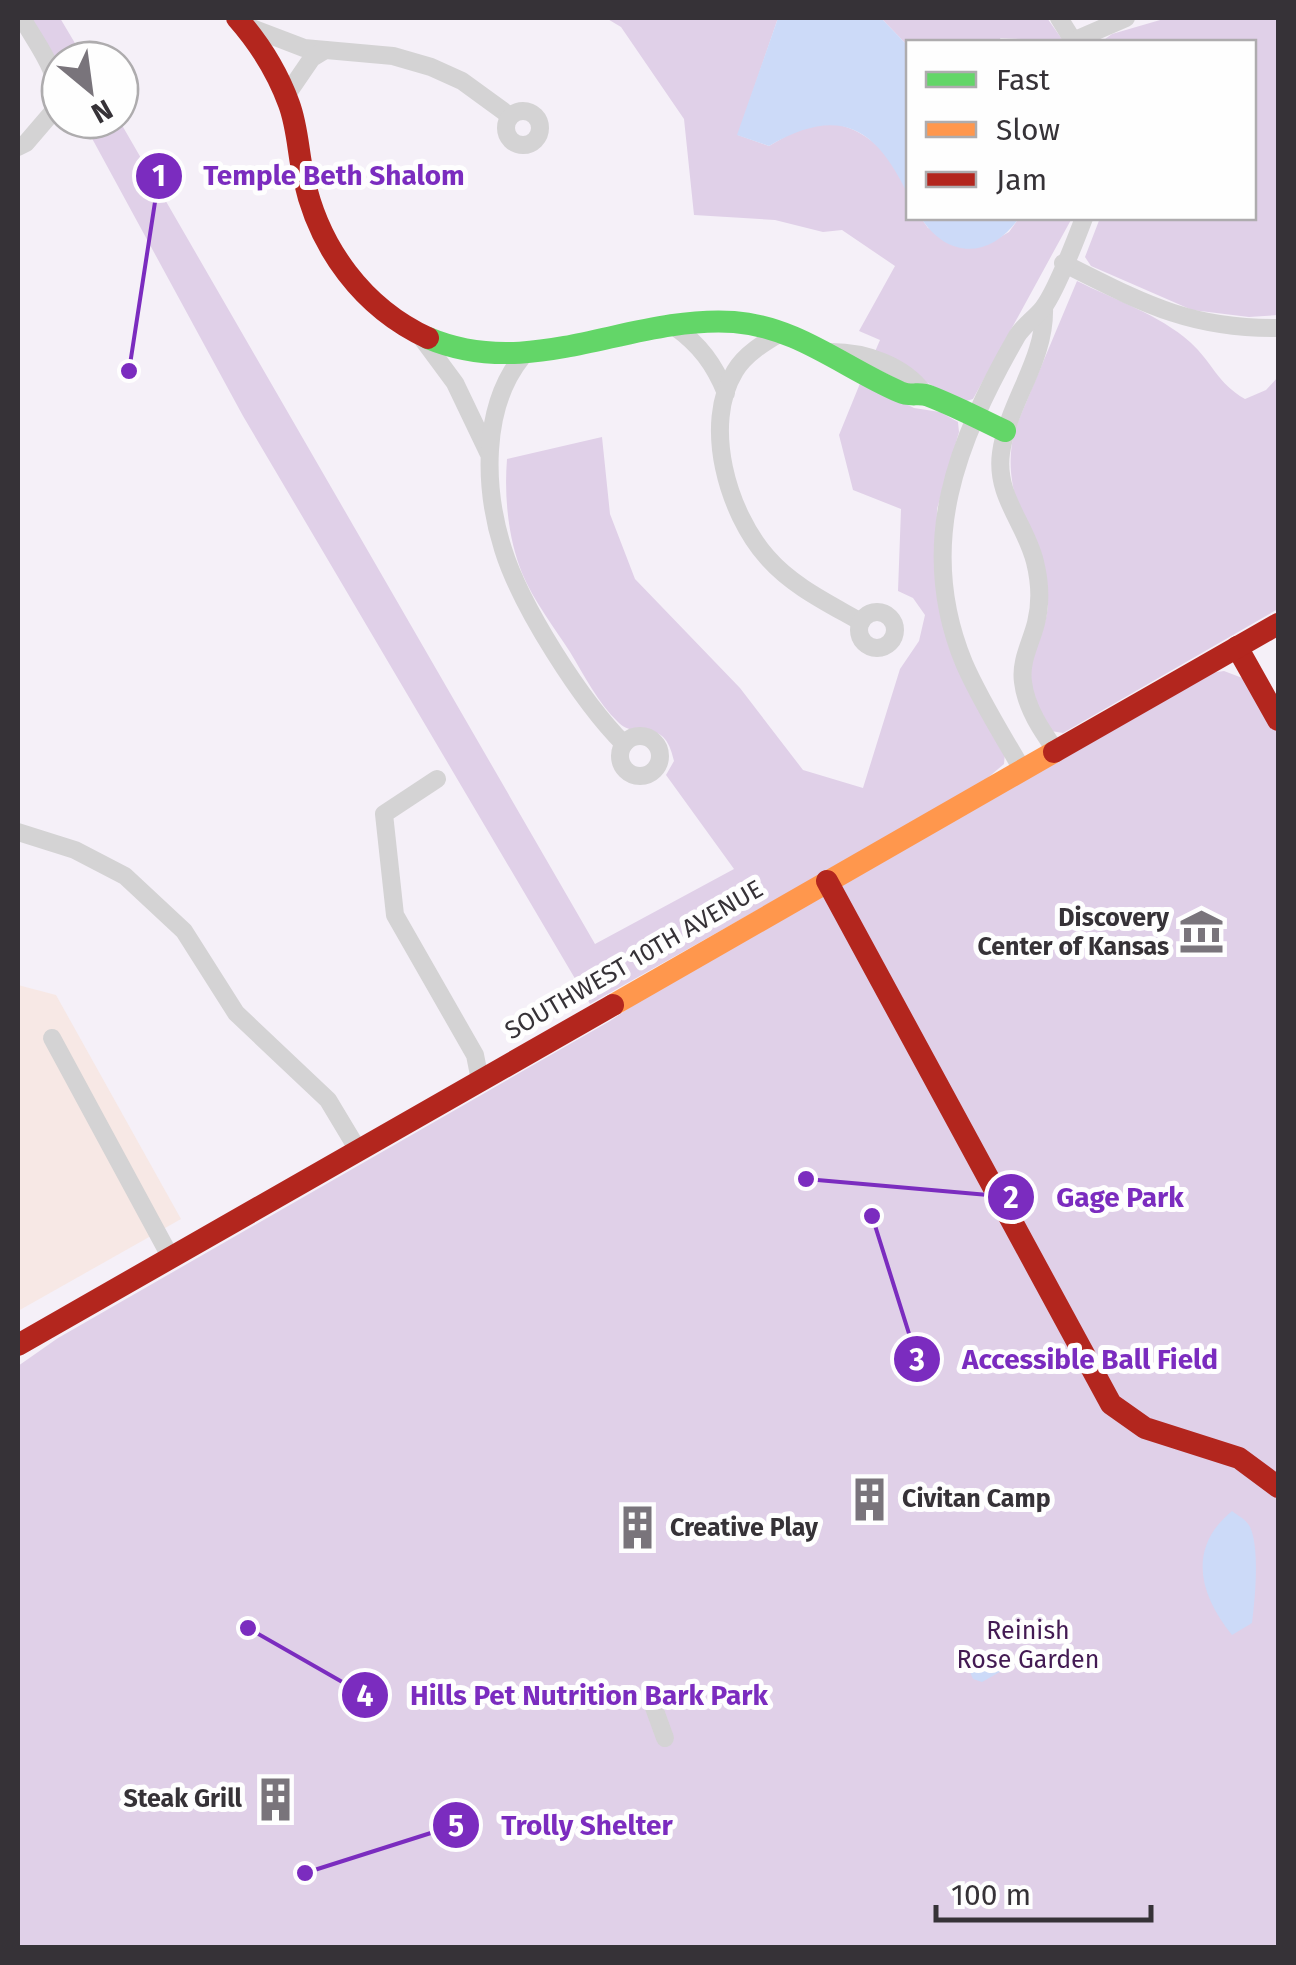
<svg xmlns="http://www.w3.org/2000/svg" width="1296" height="1965" font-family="'Fira Sans',sans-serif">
<rect width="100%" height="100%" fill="#f5f0f8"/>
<path fill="#f7e8e5" d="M18,985L56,995L181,1219L18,1311Z"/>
<g fill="#e0d0e8">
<path d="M29,18H60L85,60H60V73Z"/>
<path d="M606,18H778L738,135L769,146C783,138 796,129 812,125C854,115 897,154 908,194C910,201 908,210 908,218H921L928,228L986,245L1009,232L1019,218H1072L973,399L963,402L874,354L880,340L859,331L895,266L842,230L823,232L775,220L694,215L684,119L621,27Z"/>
<path d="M881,18H1047L1064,42H1025L1022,39L1000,38L1002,42H908V46Z"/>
<path d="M1167,18H1278V315L1249,317L1192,310L1091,266L1085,257L1100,218H1254V42H1101L1112,34Z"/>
<path d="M82,120H119L595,944L734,869L666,775L674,761C664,713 637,742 618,722C598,703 584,675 570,652C554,627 533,600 522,573C508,538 504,496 507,459L602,437L610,514L635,579L740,688L803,770L863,788L900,669L919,641L925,615L913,598L898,591L901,509L853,490L839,435L861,381L914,408L940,412L958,422L959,432L937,509L936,582L1005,753L1004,764L978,786L590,1004L243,416Z"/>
<path d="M1077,281C1113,299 1160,315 1190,342C1213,363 1217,383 1245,399L1266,390L1278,377V609L1063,733L1051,731C1045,720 1036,709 1032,697C1019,662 1054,628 1047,592C1035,533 998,493 1015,429Z"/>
<path d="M1224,671L1245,679L1278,734V1947L18,1948V1366L58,1338L610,1021L657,989L1210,673Z"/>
</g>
<g fill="#ccdaf8">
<path d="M778,18H881L908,46V195C875,125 838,106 769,146L737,135Z"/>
<path d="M921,218H1019C991,258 948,260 921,218Z"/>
<path d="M1232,1511C1238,1516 1246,1519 1250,1527C1260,1548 1255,1599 1252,1623L1232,1635C1199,1594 1187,1548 1232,1511Z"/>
<path d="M1002,1649L1013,1654L1012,1665L982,1682L973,1679L970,1672L973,1665Z"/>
</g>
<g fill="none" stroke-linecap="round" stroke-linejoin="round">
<g stroke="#d4d3d4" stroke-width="18">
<path d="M1059,18L1074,42"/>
<path d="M244,25L304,48L393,56L431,67L462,81L510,116"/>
<path d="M1073,41L1126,18"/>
<path d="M286,96L312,58L325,50"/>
<circle cx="523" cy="128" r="17"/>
<path d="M18,147L26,143L56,108C63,75 37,45 22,18"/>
<path d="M1063,263C1141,302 1188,329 1278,328"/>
<path d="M1044,307C1046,360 1008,402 1001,453C995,496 1026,524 1035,562C1040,582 1041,603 1036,623C1031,643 1020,661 1023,682C1026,708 1042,731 1056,751"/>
<path d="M675,327C700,345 714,364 726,393"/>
<path d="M782,332C765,342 745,354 735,371C702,425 728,513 767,557C792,586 828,603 861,622"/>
<path d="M421,337L455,383L488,452"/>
<path d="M831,352C865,352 904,365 924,393"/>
<path d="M522,357C481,408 484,489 503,549C521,607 582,702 624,744"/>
<circle cx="877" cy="630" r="18"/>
<circle cx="640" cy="756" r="20"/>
<path d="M1023,771C1003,736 980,700 964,663C915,544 957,441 1017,336C1024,325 1035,318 1043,308C1056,291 1076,239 1084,218"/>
<path d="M437,779L384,814L395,915L475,1055L480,1080"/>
<path d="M18,832L75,850L125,876L184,931L236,1013L328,1100L358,1150"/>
<path d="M52,1038L171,1258"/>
<path d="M653,1705L665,1738"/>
</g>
<path stroke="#63d668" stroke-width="22" d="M428,338C532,382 629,315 734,322C798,327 844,368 900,392C910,397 920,392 929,396C955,406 980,419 1005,431"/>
<path stroke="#ff974d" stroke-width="22" d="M613,1005L1054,752"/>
<g stroke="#b3261e" stroke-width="22">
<path d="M237,18C259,43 277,71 289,104C298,128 298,154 304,179C319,248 363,308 428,338"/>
<path d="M1237,647L1278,720"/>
<path d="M1054,752L1278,624"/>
<path d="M827,881L1111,1404L1145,1428L1239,1458L1278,1487"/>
<path d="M18,1345L613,1005"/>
</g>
</g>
<defs>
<symbol id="museum-bare" viewBox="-9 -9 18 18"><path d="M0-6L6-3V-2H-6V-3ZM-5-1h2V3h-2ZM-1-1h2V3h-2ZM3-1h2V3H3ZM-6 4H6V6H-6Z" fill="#79747b" stroke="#fefefe" stroke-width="2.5" paint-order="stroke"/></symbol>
<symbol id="building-bare" viewBox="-9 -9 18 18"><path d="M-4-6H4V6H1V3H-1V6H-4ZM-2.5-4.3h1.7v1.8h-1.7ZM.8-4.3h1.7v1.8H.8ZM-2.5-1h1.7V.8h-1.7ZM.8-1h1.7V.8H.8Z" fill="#79747b" stroke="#fefefe" stroke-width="2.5" paint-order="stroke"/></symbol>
</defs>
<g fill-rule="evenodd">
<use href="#museum-bare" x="1170" y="900" width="63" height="63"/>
<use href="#building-bare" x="838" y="1468" width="63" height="63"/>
<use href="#building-bare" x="606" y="1496" width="63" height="63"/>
<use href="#building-bare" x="244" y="1768" width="63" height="63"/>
</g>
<g text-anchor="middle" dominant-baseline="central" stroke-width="10" stroke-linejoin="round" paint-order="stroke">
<g font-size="25" font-weight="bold" fill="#363237" stroke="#fefefe" text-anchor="end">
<text x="1169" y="918">Discovery<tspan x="1169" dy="29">Center of Kansas</tspan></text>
<text x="902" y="1499" text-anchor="start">Civitan Camp</text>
<text x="670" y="1528" text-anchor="start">Creative Play</text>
<text x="242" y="1799">Steak Grill</text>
</g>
<g font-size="25" fill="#363237" stroke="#fefefe">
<text transform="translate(634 960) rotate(-30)">SOUTHWEST 10TH AVENUE</text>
</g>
<g font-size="25" fill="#431a53" stroke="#fefefe">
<text x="1028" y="1631">Reinish<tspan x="1028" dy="29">Rose Garden</tspan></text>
</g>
</g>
<path fill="none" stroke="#7b2cbf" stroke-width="4" d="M129 371L159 176M806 1179L1011 1197M872 1216L917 1359M248 1628L365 1695M305 1873L456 1825"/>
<g fill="#7b2cbf" stroke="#fefefe" stroke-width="4">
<circle cx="129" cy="371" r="10"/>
<circle cx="806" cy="1179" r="10"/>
<circle cx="872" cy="1216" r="10"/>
<circle cx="248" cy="1628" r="10"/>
<circle cx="305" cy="1873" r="10"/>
<circle cx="159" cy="176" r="25"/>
<circle cx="1011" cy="1197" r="25"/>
<circle cx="917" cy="1359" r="25"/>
<circle cx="365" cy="1695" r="25"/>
<circle cx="456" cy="1825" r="25"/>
</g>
<g font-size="30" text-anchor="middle" font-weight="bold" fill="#fff">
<text x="159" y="186">1</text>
<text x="1011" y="1208">2</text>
<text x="917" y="1370">3</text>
<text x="365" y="1706">4</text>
<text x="456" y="1836">5</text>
</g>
<g font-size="28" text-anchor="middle" font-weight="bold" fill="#7b2cbf" stroke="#fefefe" stroke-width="10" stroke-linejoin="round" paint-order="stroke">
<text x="334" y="185">Temple Beth Shalom</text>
<text x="1120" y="1207">Gage Park</text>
<text x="1090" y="1369">Accessible Ball Field</text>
<text x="589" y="1705">Hills Pet Nutrition Bark Park</text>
<text x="587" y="1835">Trolly Shelter</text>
</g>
<rect width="1296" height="1965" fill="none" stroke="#363237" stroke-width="40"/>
<rect x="906" y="40" width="350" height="180" fill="#fefefe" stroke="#aeacae" stroke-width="2.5"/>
<rect x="926" y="72" width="50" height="15" fill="#63d668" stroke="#aeacae" stroke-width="2.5"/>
<text x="996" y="90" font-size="30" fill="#363237">Fast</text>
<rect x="926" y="122" width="50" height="15" fill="#ff974d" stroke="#aeacae" stroke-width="2.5"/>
<text x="996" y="140" font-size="30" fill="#363237">Slow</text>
<rect x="926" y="172" width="50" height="15" fill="#b3261e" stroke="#aeacae" stroke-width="2.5"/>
<text x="996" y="190" font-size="30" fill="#363237">Jam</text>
<g transform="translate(90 90) rotate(151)"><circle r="48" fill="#fefefe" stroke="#aeacae" stroke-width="2.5"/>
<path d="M0-8L18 38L0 25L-18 38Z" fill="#79747b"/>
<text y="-15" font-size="28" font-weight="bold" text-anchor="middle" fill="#363237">N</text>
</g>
<path d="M936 1905v15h215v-15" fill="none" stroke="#363237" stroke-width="5"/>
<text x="951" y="1905" font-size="30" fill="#363237" stroke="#fefefe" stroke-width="8" paint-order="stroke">100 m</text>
</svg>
